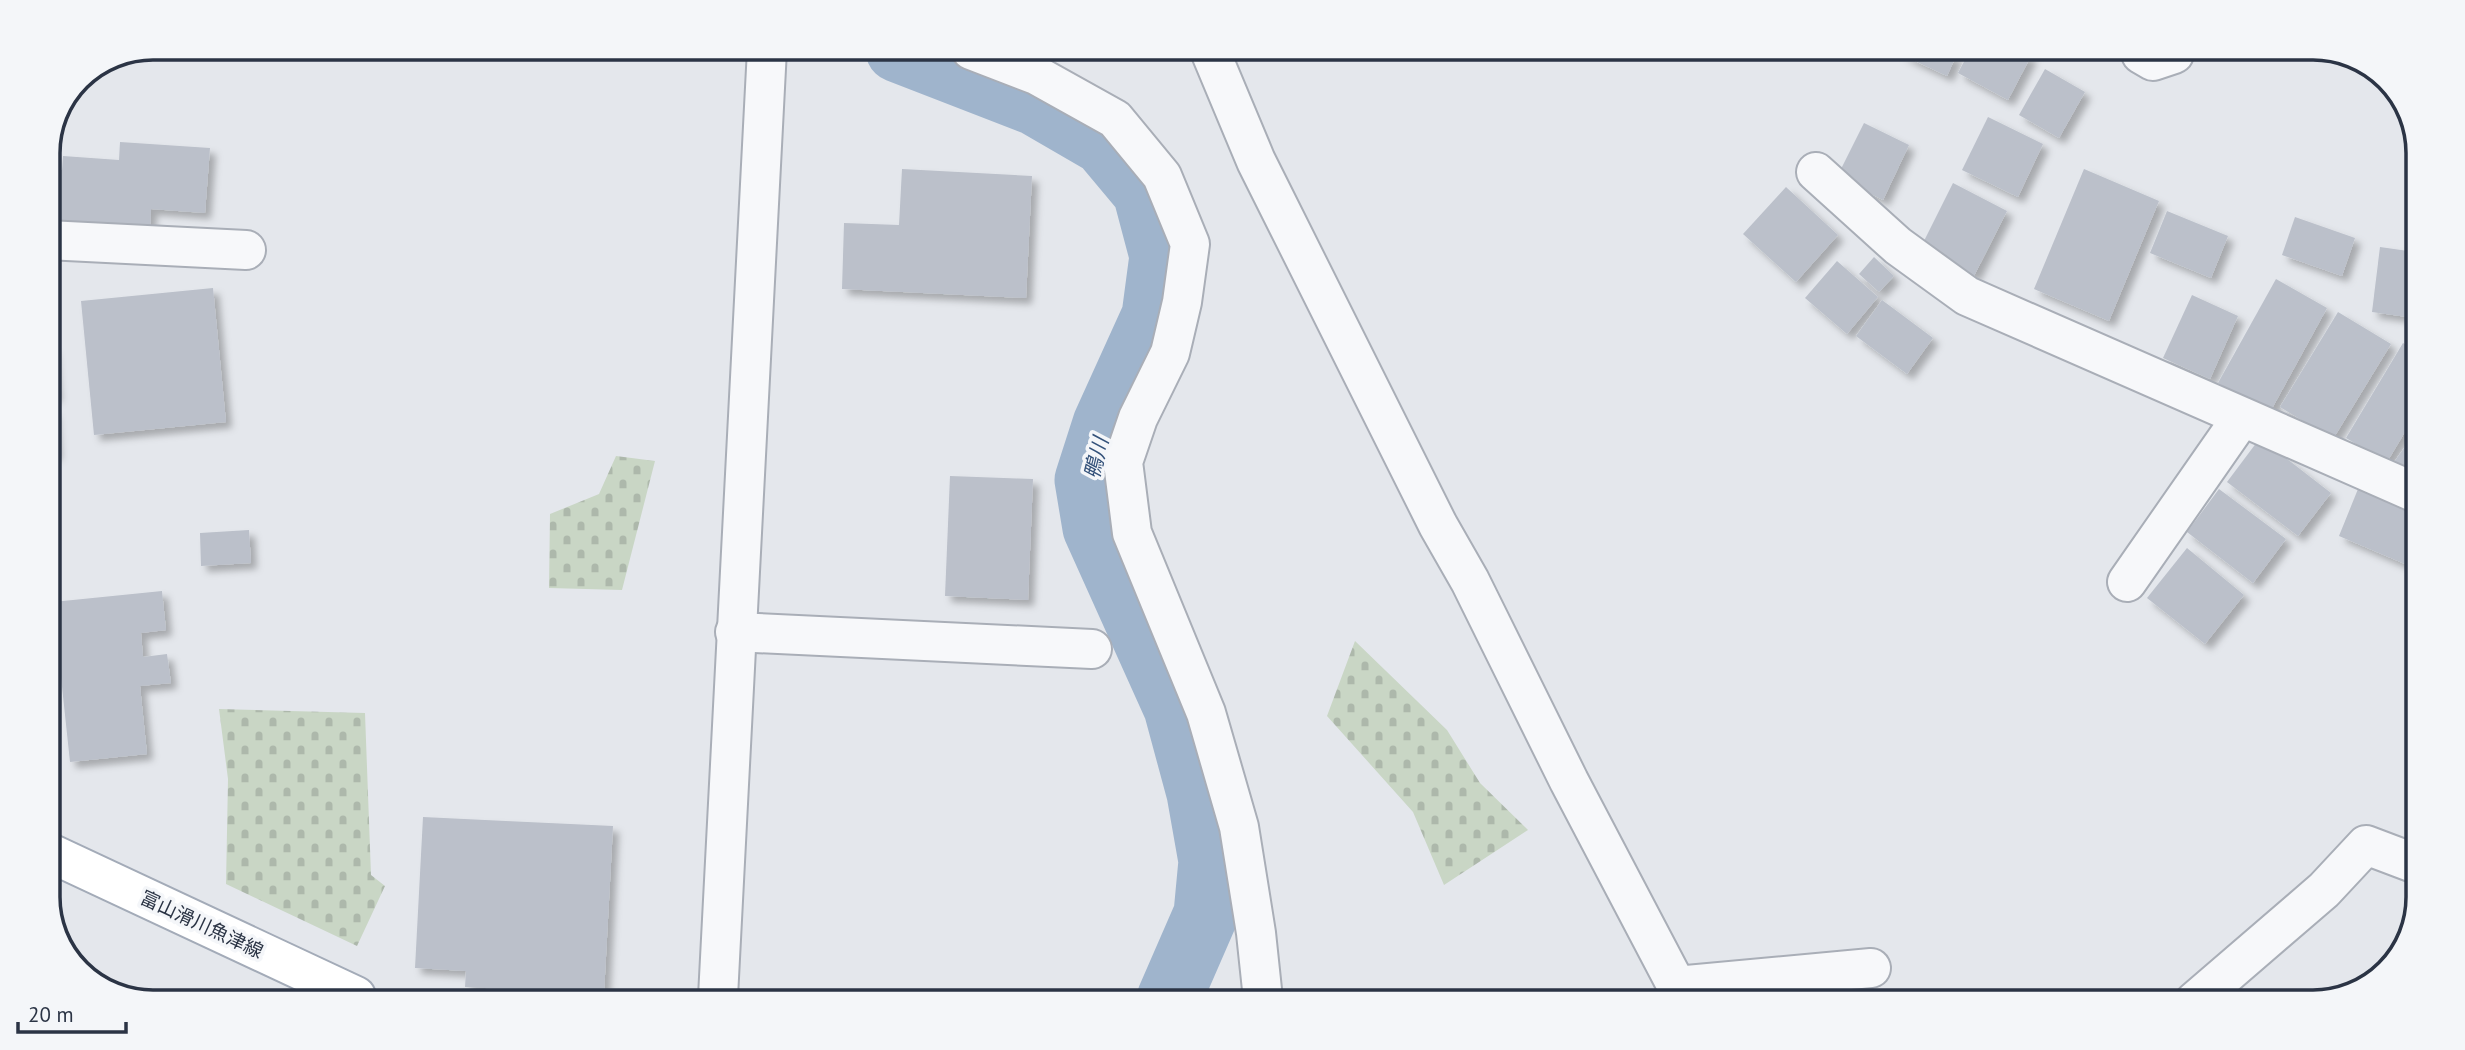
<svg xmlns="http://www.w3.org/2000/svg" width="2465" height="1050" font-family="'PT Sans','Noto Sans JP',sans-serif">
<defs>
<pattern id="cemetery-stones" width="16" height="16" patternUnits="userSpaceOnUse" patternTransform="scale(1.75)"><rect width="16" height="16" fill="#c9d6c5"/><path d="M2 7V4a2 2 0 0 1 4 0v3zM10 15v-3a2 2 0 0 1 4 0v3z" fill="#adb8ab"/></pattern>
<filter id="shadow"><feDropShadow dx="6" dy="6" stdDeviation="3.5" flood-color="#0004"/></filter>
</defs>
<rect width="100%" height="100%" fill="#e4e7ec"/>
<g fill="url(#cemetery-stones)">
<path d="M616,456L655,461L622,590L549,588L550,514L599,494Z"/>
<path d="M1355,641L1447,730L1480,783L1528,830L1444,885L1413,812L1327,716Z"/>
<path d="M219,709L365,713L371,875L385,886L357,946L226,884L228,779Z"/>
</g>
<g fill="none" stroke-linecap="round" stroke-linejoin="round">
<path stroke="#9fb4cc" stroke-width="65" d="M898,50L1035,103L1104,143L1145,192L1162,256L1154,316L1105,424L1087,480L1095,528L1176,708L1199,793L1211,861L1206,914L1169,999"/>
</g>
<g fill="#bbc0ca" filter="url(#shadow)">
<path d="M1898,53L1957,54L1947,76Z"/>
<path d="M1968,54H2028L2031,56L2008,100L1958,73Z"/>
<path d="M2045,69L2085,92L2059,138L2019,115Z"/>
<path d="M1988,117L2043,144L2018,197L1962,170Z"/>
<path d="M1864,123L1909,145L1883,200L1837,177Z"/>
<path d="M120,142L210,148L205,213L151,209L150,230L47,223V169L62,170L63,156L119,160Z"/>
<path d="M902,169L1032,176L1026,298L842,289L844,223L899,225Z"/>
<path d="M2084,169L2159,201L2109,321L2034,289Z"/>
<path d="M1953,183L2007,211L1974,276L1920,249Z"/>
<path d="M1786,187L1838,235L1796,282L1743,234Z"/>
<path d="M2167,211L2228,236L2211,278L2150,253Z"/>
<path d="M2295,217L2355,238L2342,276L2282,255Z"/>
<path d="M2380,247L2415,252L2407,317L2372,312Z"/>
<path d="M1874,257L1894,276L1879,292L1859,274Z"/>
<path d="M1837,261L1878,297L1847,334L1805,298Z"/>
<path d="M2276,279L2327,308L2270,412L2218,383Z"/>
<path d="M213,288L226,422L94,435L81,301Z"/>
<path d="M2192,295L2238,316L2210,379L2163,358Z"/>
<path d="M1882,300L1933,338L1907,374L1856,336Z"/>
<path d="M2338,312L2391,344L2333,439L2280,407Z"/>
<path d="M2403,343L2416,351L2415,415L2387,462L2346,438Z"/>
<path d="M47,348H52L56,396L47,397Z"/>
<path d="M47,410H53L56,454L47,455Z"/>
<path d="M2412,437L2415,439L2414,471L2410,478L2392,465Z"/>
<path d="M2260,438L2331,493L2298,536L2227,482Z"/>
<path d="M950,476L1033,479L1028,600L945,596Z"/>
<path d="M2219,489L2286,539L2253,583L2187,532Z"/>
<path d="M2358,489L2414,512V544L2405,564L2339,536Z"/>
<path d="M249,530L251,563L201,566L200,533Z"/>
<path d="M2187,548L2244,595L2205,644L2147,598Z"/>
<path d="M162,591L166,630L141,633L143,657L167,654L171,683L140,686L147,754L70,762L53,602Z"/>
<path d="M423,817L613,826L604,994L465,987L466,971L415,968Z"/>
</g>
<g fill="none" stroke-linecap="round" stroke-linejoin="round">
<defs>
<g id="minor">
<path d="M971,50L1036,75L1115,119L1162,176L1190,244L1182,302L1170,353L1138,418L1123,462L1132,533L1206,713L1239,827L1256,933L1263,999"/>
<path d="M1210,51L1256,161L1438,525L1470,581L1569,781L1684,1000"/>
<path d="M2141,54L2153,61L2174,54"/>
<path d="M1816,172L1898,246L1967,296L2414,492"/>
<path d="M47,240L246,250"/>
<path d="M2127,582L2242,417"/>
<path d="M735,632L1092,649"/>
<path d="M1676,986L1871,968"/>
<path d="M718,997L767,49"/>
<path d="M2194,1002L2324,890L2366,845L2411,862"/>
</g>
<path id="major" d="M48,852L356,996"/>
</defs>
<use href="#minor" stroke="#a9aeb7" stroke-width="42"/>
<use href="#major" stroke="#a3abb8" stroke-width="42"/>
<use href="#minor" stroke="#f7f8fa" stroke-width="38"/>
<use href="#major" stroke="#fff" stroke-width="38"/>
</g>
<g text-anchor="middle" dominant-baseline="central" stroke-width="7" stroke-linejoin="round" paint-order="stroke">
<g font-size="19" fill="#2b3445" stroke="#f4f6f9">
<text transform="translate(202 924) rotate(25)">富山滑川魚津線</text>
</g>
<g font-size="21" font-style="italic" fill="#34527a" stroke="#f4f6f9">
<text transform="translate(1096 458) rotate(-76)">鴨川</text>
</g>
</g>
<path d="M0 0H2465V1050H0ZM153 60H2313A93 93 0 0 1 2406 153V897A93 93 0 0 1 2313 990H153A93 93 0 0 1 60 897V153A93 93 0 0 1 153 60Z" fill="#f4f6f9" fill-rule="evenodd"/>
<path fill="none" stroke="#2b3445" stroke-width="3.5" d="M153 60H2313A93 93 0 0 1 2406 153V897A93 93 0 0 1 2313 990H153A93 93 0 0 1 60 897V153A93 93 0 0 1 153 60Z"/>
<path d="M18 1022v10h108v-10" fill="none" stroke="#2b3445" stroke-width="3.5"/>
<text x="28" y="1022" font-size="21" fill="#2b3445" stroke="#f4f6f9" stroke-width="5" paint-order="stroke">20 m</text>
</svg>
